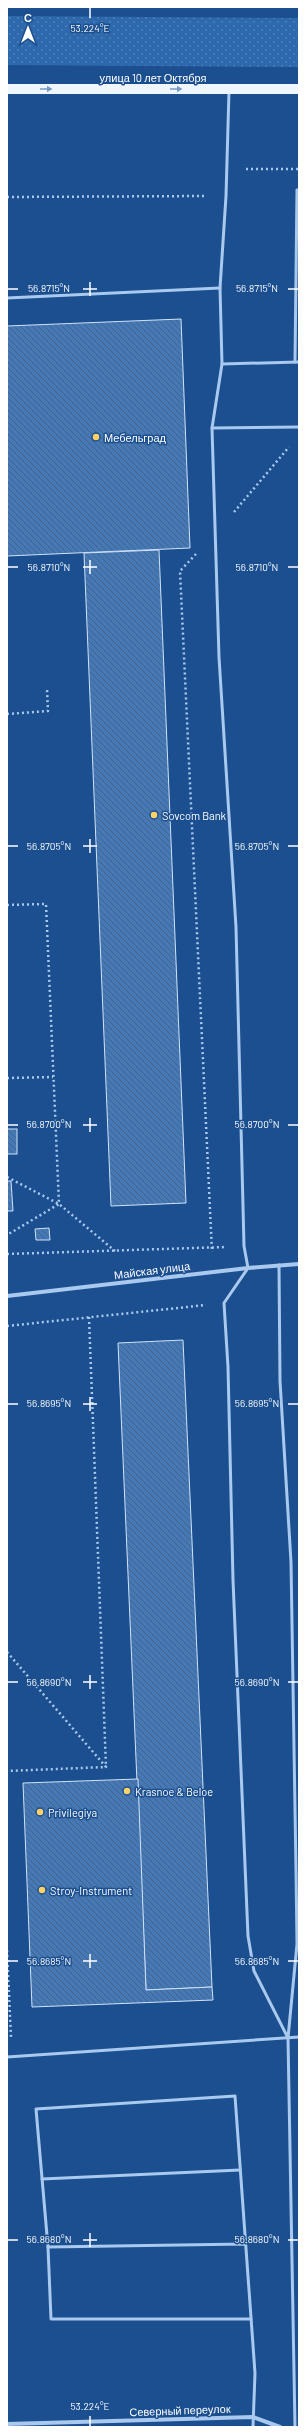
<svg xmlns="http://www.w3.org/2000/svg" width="306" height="2434" font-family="Barlow,sans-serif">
<defs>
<pattern id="grass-dots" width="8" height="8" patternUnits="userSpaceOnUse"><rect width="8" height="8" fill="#2e69ad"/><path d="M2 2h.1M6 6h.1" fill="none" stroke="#4d80b9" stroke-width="1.8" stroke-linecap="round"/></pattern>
<pattern id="building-back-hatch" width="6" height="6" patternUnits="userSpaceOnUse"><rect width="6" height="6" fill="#4478b7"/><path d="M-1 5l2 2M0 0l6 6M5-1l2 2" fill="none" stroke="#486282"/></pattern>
</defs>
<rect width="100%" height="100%" fill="#1b4f8f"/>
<path fill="url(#grass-dots)" d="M7,16L299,18V67L7,65Z"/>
<g fill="url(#building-back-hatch)" stroke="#cfe3fa">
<path d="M181,319L190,548L7,556V326Z"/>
<path d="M159,550L186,1203L111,1206L84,553Z"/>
<rect x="7" y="1129" width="10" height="25"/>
<path d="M7,1181H11L13,1211H7Z"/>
<path d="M49,1228L50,1240H36L35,1229Z"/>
<path d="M183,1340L212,1987L146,1990L118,1343Z"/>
<path d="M138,1779L146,1990L212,1987L213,2000L32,2007L23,1783Z"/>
</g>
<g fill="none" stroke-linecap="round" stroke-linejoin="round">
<g stroke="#a9c9ee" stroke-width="2.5" stroke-dasharray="2 3" stroke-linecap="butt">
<path d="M246,169H299"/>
<path d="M7,197L206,196"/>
<path d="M234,512L289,447"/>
<path d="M196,554L180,571L212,1252"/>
<path d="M7,714L48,711L47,689"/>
<path d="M7,905L46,904L59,1204L7,1235"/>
<path d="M7,1078L53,1077"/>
<path d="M7,1177L59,1204L115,1251"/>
<path d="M7,1254L226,1247"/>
<path d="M89,1317L106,1767"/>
<path d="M7,1326L206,1305"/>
<path d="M7,1652L106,1767L7,1771"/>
<path d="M7,1950L11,2037"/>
</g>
<g stroke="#a9c9ee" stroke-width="3">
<path d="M229,91L226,196L220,288L222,364L212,428L219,657L236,927L244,1246L248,1268L224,1303L228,1367L233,1580L248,1936L254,1971L288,2038"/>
<path d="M7,298L220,288"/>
<path d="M295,362L297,190H299"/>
<path d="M222,364L299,362"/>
<path d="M212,428L299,427"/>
<path d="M279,1265L280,1381L291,1562L296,1870L297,1944L288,2038L295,2427"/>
<path d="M7,2057L299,2037"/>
<path d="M42,2179L240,2170"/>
<path d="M245,2244L48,2247L36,2109L235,2096L255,2373L253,2427"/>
<path d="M48,2247L51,2319H251"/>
</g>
<g stroke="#a9c9ee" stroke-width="4">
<path d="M7,1296L248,1268L299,1264"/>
<path d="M7,2424L253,2417L280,2427"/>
</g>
<path stroke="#f0f6ff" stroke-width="10" d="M7,89H299"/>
</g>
<defs><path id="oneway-solid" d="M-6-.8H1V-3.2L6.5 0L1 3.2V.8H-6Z"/></defs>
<g fill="#7b9ac1">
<use href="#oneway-solid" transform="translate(46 89)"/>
<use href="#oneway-solid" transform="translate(176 89)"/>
</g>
<path fill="none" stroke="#fff" stroke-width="1.5" d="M90,8V18M90,282V296M8,289H18M83,289H97M288,289H298M90,560V574M8,567H18M83,567H97M288,567H298M90,839V853M8,846H18M83,846H97M288,846H298M90,1118V1132M8,1125H18M83,1125H97M288,1125H298M90,1397V1411M8,1404H18M83,1404H97M288,1404H298M90,1675V1689M8,1682H18M83,1682H97M288,1682H298M90,1954V1968M8,1961H18M83,1961H97M288,1961H298M90,2233V2247M8,2240H18M83,2240H97M288,2240H298M90,2416V2426"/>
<g fill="#ffd166" stroke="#1b4f8f" stroke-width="1.5">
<circle cx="96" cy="437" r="4"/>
<circle cx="154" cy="815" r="4"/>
<circle cx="127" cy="1791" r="4"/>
<circle cx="40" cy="1812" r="4"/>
<circle cx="42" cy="1890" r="4"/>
</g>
<g text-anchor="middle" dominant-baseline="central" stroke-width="3" stroke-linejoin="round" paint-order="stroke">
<g font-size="11" fill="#fff" stroke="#1b4f8f">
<text x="153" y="77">улица 10 лет Октября</text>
<text transform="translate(152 1270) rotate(-7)">Майская улица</text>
<text transform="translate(180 2410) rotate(-2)">Северный переулок</text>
</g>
<g font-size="11" fill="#fff" stroke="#1b4f8f" text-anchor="start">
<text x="104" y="437">Мебельград</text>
<text x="162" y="815">Sovcom Bank</text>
<text x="135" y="1791">Krasnoe &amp; Beloe</text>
<text x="48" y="1812">Privilegiya</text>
<text x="50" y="1890">Stroy-Instrument</text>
</g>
</g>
<g font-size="10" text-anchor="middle" fill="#fff" stroke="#1b4f8f" stroke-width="3" stroke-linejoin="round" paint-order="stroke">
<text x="90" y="32">53.224°E</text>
<text x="49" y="292">56.8715°N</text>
<text x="257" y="292">56.8715°N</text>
<text x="49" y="571">56.8710°N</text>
<text x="257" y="571">56.8710°N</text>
<text x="49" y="850">56.8705°N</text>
<text x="257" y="850">56.8705°N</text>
<text x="49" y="1128">56.8700°N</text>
<text x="257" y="1128">56.8700°N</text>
<text x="49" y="1407">56.8695°N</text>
<text x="257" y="1407">56.8695°N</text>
<text x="49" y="1686">56.8690°N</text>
<text x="257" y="1686">56.8690°N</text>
<text x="49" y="1965">56.8685°N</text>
<text x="257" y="1965">56.8685°N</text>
<text x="49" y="2243">56.8680°N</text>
<text x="257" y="2243">56.8680°N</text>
<text x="90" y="2410">53.224°E</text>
</g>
<rect width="306" height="2434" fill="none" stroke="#ffffff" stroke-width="16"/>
<g transform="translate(28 28)" stroke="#1b4f8f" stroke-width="3" paint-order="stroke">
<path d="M0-3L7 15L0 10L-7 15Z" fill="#ffffff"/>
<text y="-6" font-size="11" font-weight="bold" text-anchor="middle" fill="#ffffff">С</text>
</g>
</svg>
